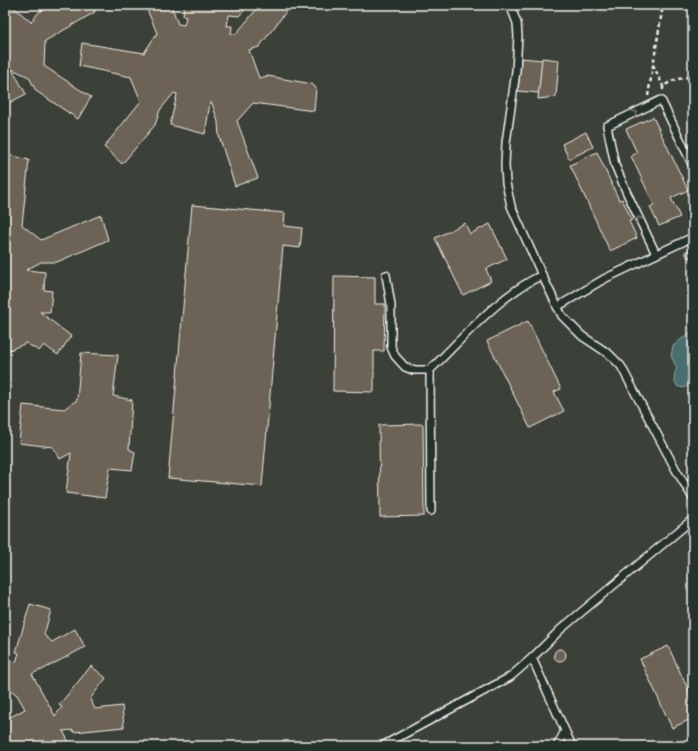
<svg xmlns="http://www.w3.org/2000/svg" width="698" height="751" font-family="Pangolin,sans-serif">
<rect width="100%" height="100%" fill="#3b4139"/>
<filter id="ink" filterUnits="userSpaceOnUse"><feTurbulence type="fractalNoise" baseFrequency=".025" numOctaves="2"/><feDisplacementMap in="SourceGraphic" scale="8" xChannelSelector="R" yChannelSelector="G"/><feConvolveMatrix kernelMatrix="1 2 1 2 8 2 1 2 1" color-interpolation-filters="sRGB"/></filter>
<g filter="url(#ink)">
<path fill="#4a6e70" stroke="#8ea2a0" d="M693,330V384L683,388L677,386C674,379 673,375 677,368L671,356L673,346Z"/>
<g fill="#6c6255" stroke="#f4f1e8">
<path d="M5,5H11L31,22L39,12L53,5H92L95,12L45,41L44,66L91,97L78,119L36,91L29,77L12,69L26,94L5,105Z"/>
<path d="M145,5H171L178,24L184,25L186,17L183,16L184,5H249L239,16L229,15L227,26H232L231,34H236L260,5H286L289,8L259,47L249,50L259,78L268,76L312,84L316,88L314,111L253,103L237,121L258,178L235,186L219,136L218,122L212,103H210L205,134L170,125L177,94L174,93L160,110L155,125L122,164L104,147L141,101L131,77L79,66L82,43L144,53L157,33Z"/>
<path d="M521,58L542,60L539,93L518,91Z"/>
<path d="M542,58L559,60L556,97L538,99Z"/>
<path d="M653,117L688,190L671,198L680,217L659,226L650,207L654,205L631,156L637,153L626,129Z"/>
<path d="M586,132L593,147L569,159L562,144Z"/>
<path d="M597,152L619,200L622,199L632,220L629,221L637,238L610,251L570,165Z"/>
<path d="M5,154L29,160L22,225L41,240L101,215L108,240L57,262H41L26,270L45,272L44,290L52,291L50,312H40L71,336L58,355L44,345L39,351L26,343L7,351L5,365Z"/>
<path d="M192,205L285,213L284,226L302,228L300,248L283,246L262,486L168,478Z"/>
<path d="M465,223L470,234L490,224L507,259L486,269L491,281L463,295L435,238Z"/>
<path d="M691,249L693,256L688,258L685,252Z"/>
<path d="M334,276L375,277V304H385L384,351H374V392L333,391Z"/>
<path d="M528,321L561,389L554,392L564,411L530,428L487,341Z"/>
<path d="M81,353L118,355L113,396L132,400L129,449L135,452L132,470L110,468L105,498L66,493L71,453L60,459L53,447L19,443L23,405L64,409L77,400Z"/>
<path d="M423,424L424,516L380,517L379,425Z"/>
<path d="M5,596L8,597L5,607Z"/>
<path d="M30,604L51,610L44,635L52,642L75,629L85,647L40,671V670L32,674L55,716L62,707L59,705L91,666L106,678L90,699L95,709L122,706L124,727L74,732L73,730L63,731L71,746H5V720L25,709L17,695L5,685V659L16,662L19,653L16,652Z"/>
<path d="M668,646L693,700V718L672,728L640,659Z"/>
<circle cx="560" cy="655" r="6"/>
<path d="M693,736V746H674V745Z"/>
<path d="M133,742L138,746H130Z"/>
</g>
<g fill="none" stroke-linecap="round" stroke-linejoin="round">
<defs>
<g id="lane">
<path d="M510,5L517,23L518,36L516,71L506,143L505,165L506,183L511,206L542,275L562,316L582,336L609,354L621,366L676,470L693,498"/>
<path d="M656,254L626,191L615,165L607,126L661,100L693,166"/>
<path d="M386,275L391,305V347L395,356L405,367L413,370H430C465,336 498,296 542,275"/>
<path d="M557,307L604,279L693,237"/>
<path d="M430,370L431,511"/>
<path d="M532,658L572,746"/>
<path d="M382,746L510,677L532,658L561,629L693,519"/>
<path d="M557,746L565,731"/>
</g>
</defs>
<use href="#lane" stroke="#f4f1e8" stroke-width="10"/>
<g stroke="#f4f1e8" stroke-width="2.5" stroke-dasharray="4 3" stroke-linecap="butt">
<path d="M653,65L663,86"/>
<path d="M663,90V86L674,80L693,76"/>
<path d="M648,96L663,5"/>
</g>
<use href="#lane" stroke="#26332d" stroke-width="7"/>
</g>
<defs><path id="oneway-chevron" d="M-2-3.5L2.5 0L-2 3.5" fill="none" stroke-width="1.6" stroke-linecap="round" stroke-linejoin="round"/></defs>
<g stroke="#6e766e">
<use href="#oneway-chevron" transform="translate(635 113) rotate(-26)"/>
<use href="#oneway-chevron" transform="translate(639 219) rotate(-116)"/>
</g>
</g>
<rect width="698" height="751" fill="none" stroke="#26332d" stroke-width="20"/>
<rect x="10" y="10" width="678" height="731" fill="none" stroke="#f4f1e8" stroke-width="1.5" filter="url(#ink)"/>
</svg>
